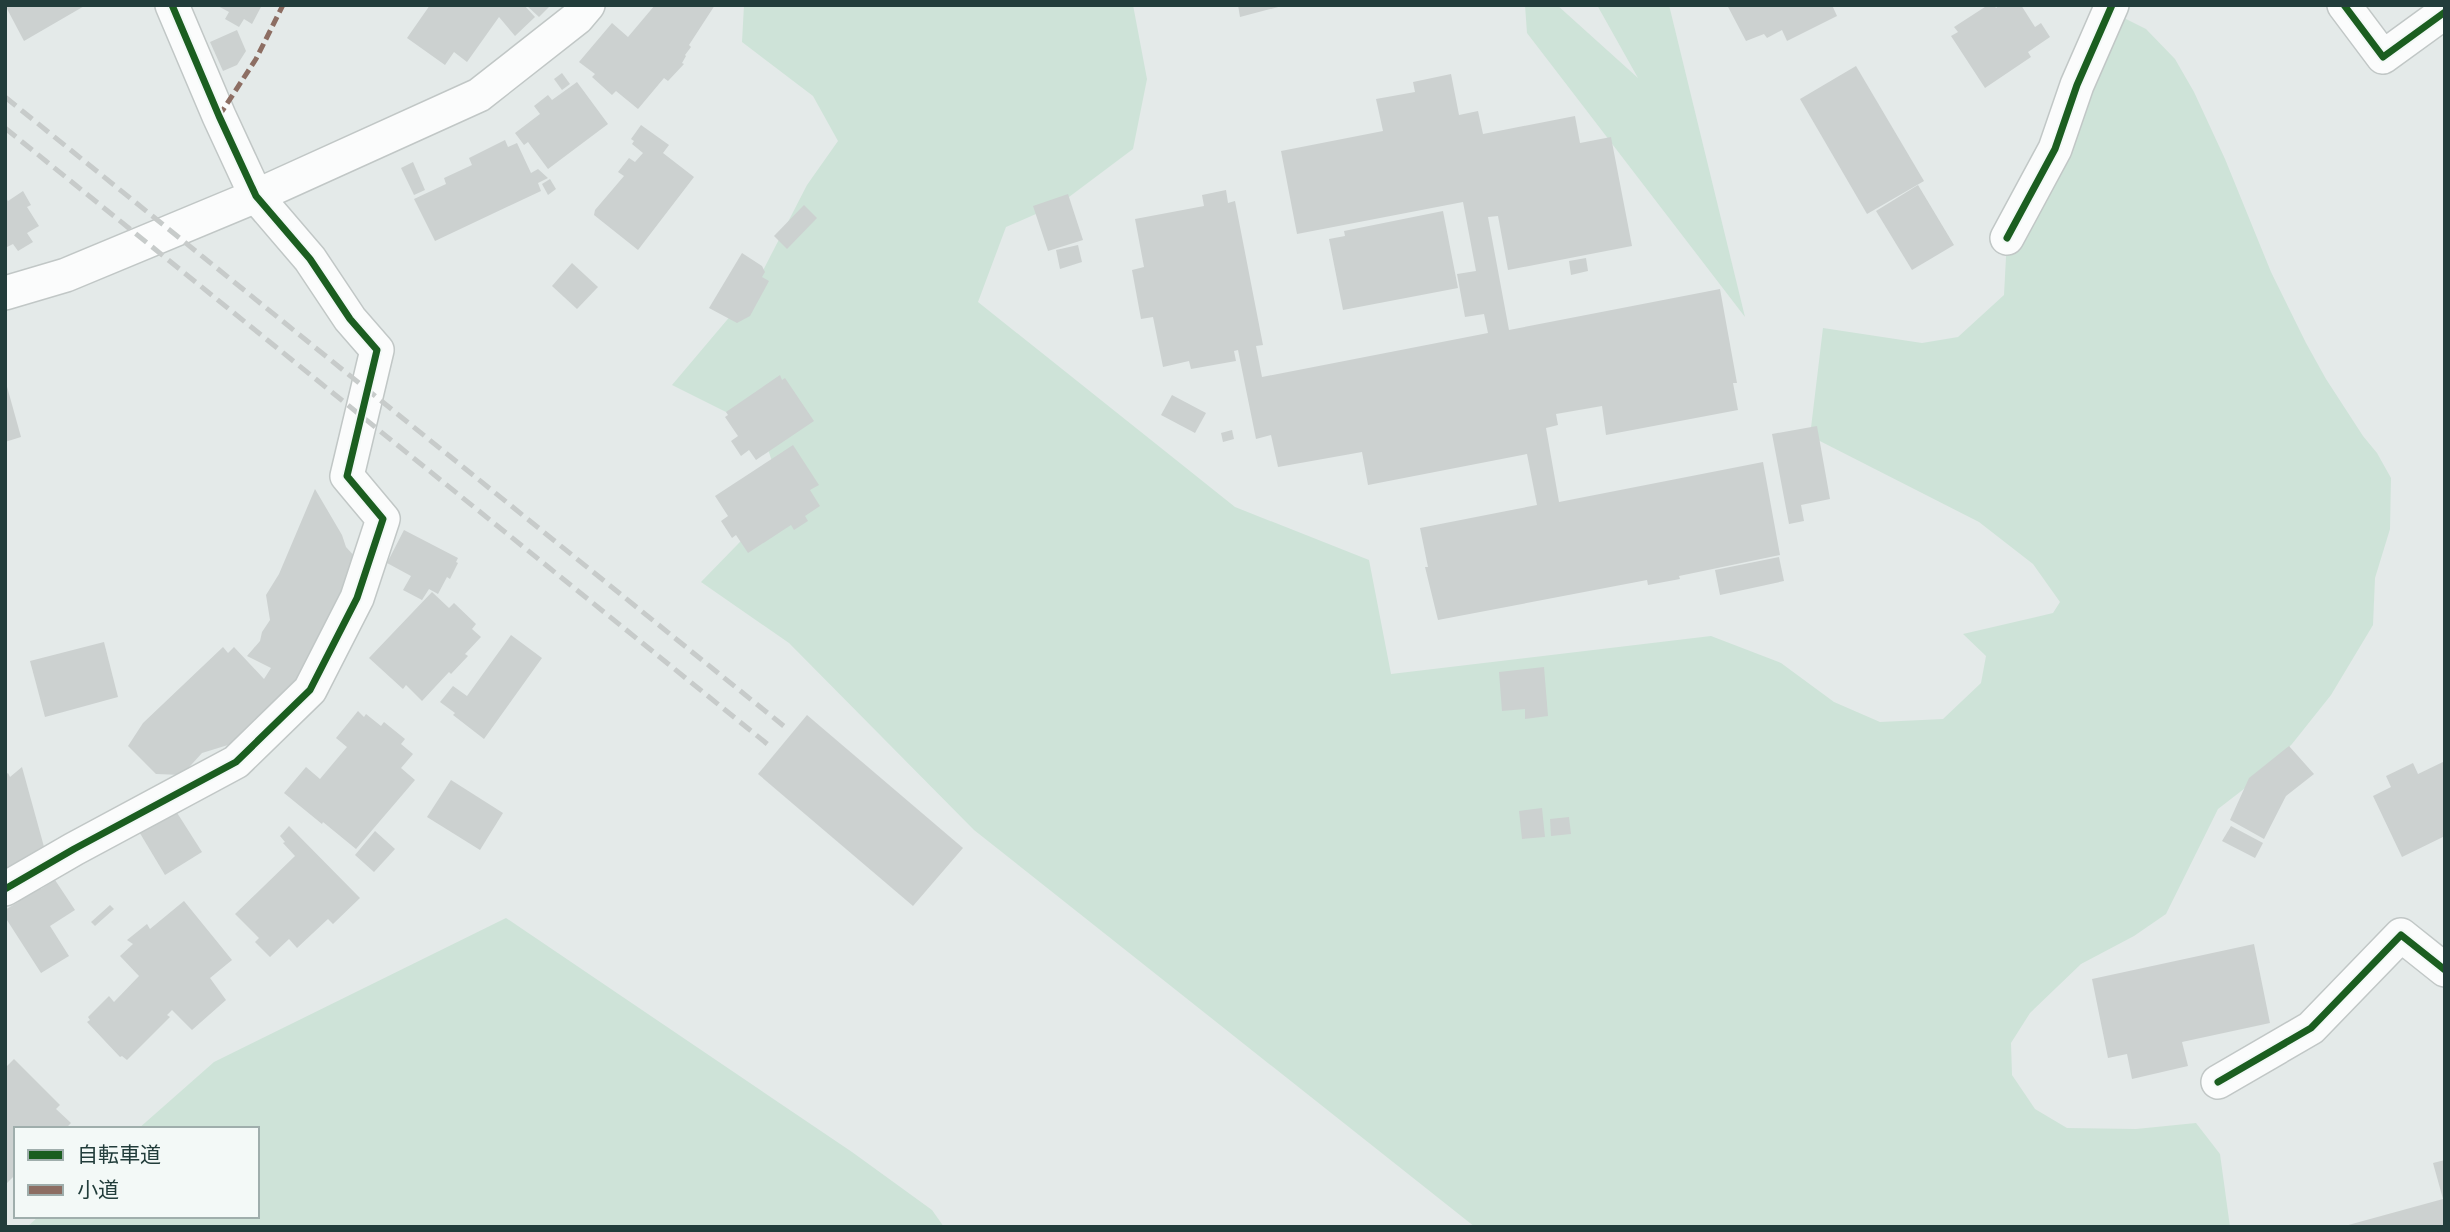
<svg xmlns="http://www.w3.org/2000/svg" width="2450" height="1232" font-family="Manrope,'Noto Sans JP',sans-serif">
<rect width="100%" height="100%" fill="#e4eae9"/>
<g fill="#cee3d8">
<path d="M744,5H1133L1147,79L1133,149L1061,203L1006,227L978,302L1235,507L1369,560L1391,674L1711,636L1781,663L1834,702L1880,722L1943,719L1981,683L1986,656L1963,634L2053,613L2060,602L2033,564L1979,522L1810,436L1823,328L1922,343L1958,337L2004,295L2007,238L2112,12L2146,29L2175,59L2194,92L2225,159L2271,272L2306,343L2326,379L2363,436L2377,453L2391,478L2390,529L2375,578L2373,625L2331,695L2292,744L2262,775L2218,809L2166,914L2134,936L2081,964L2030,1013L2011,1043L2012,1075L2035,1109L2067,1128L2136,1129L2196,1123L2220,1154L2230,1227H1475L974,830L789,643L701,582L776,505L774,468L762,430L672,385L754,288L807,185L838,141L813,96L742,42Z"/>
<path d="M1525,5H1557L1638,78L1597,5H1669L1745,317L1527,33Z"/>
<path d="M506,918L852,1152L932,1210L944,1227H27L39,1216H257V1129H138L214,1062Z"/>
</g>
<g fill="#ccd1d0">
<path d="M5,5H86L24,41Z"/>
<path d="M216,5H262L252,24L244,19L239,27L225,19L229,12Z"/>
<path d="M430,5H524L535,17L515,36L499,17L467,62L454,52L445,65L407,38Z"/>
<path d="M526,5H551L539,17Z"/>
<path d="M655,5H715L689,45L691,47L685,55L686,56L682,63L684,64L668,81L664,78L638,109L616,91L612,95L592,77L595,74L579,62L612,23L628,37Z"/>
<path d="M1238,5H1281L1282,6L1240,17Z"/>
<path d="M1727,5H1832L1837,16L1787,41L1782,30L1767,38L1764,34L1746,41Z"/>
<path d="M1988,5H1994L1996,8L2000,5L2001,7L2005,5H2021L2035,27L2041,23L2050,37L2028,52L2031,57L1985,88L1951,36L1958,32L1954,27Z"/>
<path d="M237,30L246,51L237,65L223,71L210,42Z"/>
<path d="M1856,66L1924,181L1867,214L1800,99Z"/>
<path d="M562,73L570,84L562,90L554,79Z"/>
<path d="M1451,74L1459,115L1478,111L1483,134L1575,116L1580,143L1611,137L1632,246L1508,270L1498,216L1488,217L1509,330L1720,289L1737,383H1733L1738,410L1606,435L1602,406L1556,414L1558,425L1546,428L1559,502L1763,462L1780,555L1679,576L1680,579L1648,585L1647,580L1438,620L1425,567H1428L1420,528L1537,505L1527,454L1368,485L1362,452L1278,467L1271,435L1256,439L1238,350L1234,351L1236,361L1191,369L1189,361L1163,367L1153,317L1141,319L1132,270L1144,267L1135,219L1204,206L1202,195L1226,190L1228,203L1235,201L1263,345L1256,346L1262,377L1488,333L1484,314L1465,317L1457,274L1476,271L1463,202L1297,234L1281,151L1383,131L1376,99L1415,92L1413,82Z"/>
<path d="M577,82L608,124L548,169L528,142L524,145L515,133L540,114L534,106L548,95L552,100Z"/>
<path d="M641,125L669,145L663,153L694,177L638,250L594,215L595,210L624,176L618,172L629,158L635,162L643,153L632,144L634,141L631,139Z"/>
<path d="M505,140L508,147L517,143L531,173L538,169L548,178L538,183L541,191L435,241L414,199L446,184L444,178L472,165L469,158Z"/>
<path d="M413,162L425,190L414,195L401,168Z"/>
<path d="M550,179L556,189L548,195L542,184Z"/>
<path d="M1918,185L1954,245L1912,270L1876,211Z"/>
<path d="M23,191L31,205L27,207L39,226L27,233L33,242L18,251L13,244L5,248V196L8,201Z"/>
<path d="M1068,194L1083,240L1048,251L1033,206Z"/>
<path d="M804,205L817,218L787,249L774,236Z"/>
<path d="M1443,211L1458,288L1343,310L1329,239L1345,236L1344,231Z"/>
<path d="M1078,245L1082,262L1060,269L1056,250Z"/>
<path d="M742,253L762,266L765,272L762,277L769,281L750,316L737,323L709,308Z"/>
<path d="M1586,258L1588,271L1571,275L1569,261Z"/>
<path d="M572,263L598,287L577,309L552,286Z"/>
<path d="M780,375L782,380L785,378L814,421L756,460L749,450L741,456L731,441L738,436L725,417L728,415L726,412Z"/>
<path d="M6,383L21,437L5,442V384Z"/>
<path d="M1172,395L1206,413L1195,433L1161,415Z"/>
<path d="M1817,426L1830,499L1801,505L1804,521L1789,524L1772,434Z"/>
<path d="M1232,430L1234,439L1223,442L1221,433Z"/>
<path d="M793,445L819,485L810,490L820,506L805,516L808,521L794,530L791,525L748,553L736,535L732,538L721,521L728,516L715,496Z"/>
<path d="M315,489L342,535L346,547L357,559L313,658L281,702L247,733L228,745L202,753L182,775L156,774L128,746L143,723L223,647L228,653L234,647L264,679L271,668L247,656L260,641L262,632L270,620L266,595L279,574Z"/>
<path d="M404,530L458,558L456,562L458,563L450,579L447,577L438,594L429,589L422,600L403,590L411,576L387,563Z"/>
<path d="M1779,557L1784,581L1720,595L1715,570Z"/>
<path d="M432,592L449,608L454,603L476,624L472,629L481,637L465,654L468,656L451,674L449,672L422,701L406,685L403,689L369,658Z"/>
<path d="M511,635L542,658L484,739L453,715L455,713L440,702L453,686L467,696Z"/>
<path d="M104,642L118,697L45,717L30,661Z"/>
<path d="M1544,667L1548,716L1525,719V709L1502,711L1499,672Z"/>
<path d="M358,711L364,717L366,714L381,726L384,722L405,739L401,744L413,754L401,768L415,780L356,849L323,822L322,824L284,793L306,767L320,779L347,747L336,738Z"/>
<path d="M807,715L963,848L913,906L758,774Z"/>
<path d="M2289,746L2314,774L2286,796L2264,839L2230,820L2249,778Z"/>
<path d="M2445,761V836L2402,857L2373,796L2391,787L2386,776L2413,763L2418,774Z"/>
<path d="M22,767L46,854L5,877V775L8,773L10,777Z"/>
<path d="M451,780L503,813L480,850L427,817Z"/>
<path d="M174,808L202,852L165,875L138,830Z"/>
<path d="M1542,808L1545,837L1522,839L1519,811Z"/>
<path d="M1569,817L1571,834L1551,836L1550,819Z"/>
<path d="M289,826L360,898L333,924L328,919L297,948L289,939L270,957L255,942L259,938L235,914L295,856L283,843L285,842L280,836Z"/>
<path d="M2231,826L2263,843L2255,858L2222,841Z"/>
<path d="M375,831L395,849L374,872L355,855Z"/>
<path d="M55,880L75,910L50,926L69,956L41,973L5,917V910L18,902L16,900L38,886L41,889Z"/>
<path d="M184,901L232,960L210,978L226,1000L192,1030L172,1010L167,1015L170,1017L127,1060L122,1056L120,1057L87,1022L90,1020L88,1017L109,996L114,1002L139,976L120,956L133,944L127,940L147,924L150,929Z"/>
<path d="M110,905L114,909L95,926L91,922Z"/>
<path d="M2254,944L2270,1023L2182,1042L2188,1066L2132,1079L2127,1054L2108,1058L2092,979Z"/>
<path d="M14,1059L60,1105L56,1109L71,1123L65,1129H16V1174L5,1185V1068Z"/>
<path d="M2445,1160V1227H2341L2443,1199L2433,1163Z"/>
</g>
<g fill="none" stroke-linecap="round" stroke-linejoin="round">
<defs>
<g id="street">
<path d="M2344,5L2383,57L2445,12"/>
<path d="M2007,238L2055,149L2077,85L2112,5"/>
<path d="M5,293L66,275L256,196L479,95L577,18L588,5"/>
<path d="M5,889L74,849L236,762L310,690L357,598L383,519L347,476L377,350L350,319L310,259L256,196L219,116L172,5"/>
<path d="M2218,1082L2311,1028L2401,935L2445,970"/>
</g>
</defs>
<use href="#street" stroke="#c1c7c6" stroke-width="36"/>
<use href="#street" stroke="#fbfcfc" stroke-width="33"/>
<g stroke="#c7cbca" stroke-width="5" stroke-dasharray="14 7" stroke-linecap="butt">
<path d="M5,97L785,727"/>
<path d="M5,128L771,747"/>
</g>
<path stroke="#8d6e63" stroke-width="5" stroke-dasharray="10 5" stroke-linecap="butt" d="M219,116L256,59L283,5"/>
<defs>
<g id="cycleway">
<path d="M2344,5L2383,57L2445,12"/>
<path d="M2007,238L2055,149L2077,85L2112,5"/>
<path d="M5,889L74,849L236,762L310,690L357,598L383,519L347,476L377,350L350,319L310,259L256,196L219,116L172,5"/>
<path d="M2218,1082L2311,1028L2401,935L2445,970"/>
</g>
</defs>
<use href="#cycleway" stroke="#f3f9f7" stroke-width="11"/>
<use href="#cycleway" stroke="#1b5e20" stroke-width="7"/>
</g>
<rect width="2450" height="1232" fill="none" stroke="#223d3b" stroke-width="14"/>
<rect x="14" y="1127" width="245" height="91" fill="#f3f9f7" stroke="#9faeac" stroke-width="2"/>
<rect x="28" y="1150" width="35" height="10" fill="#1b5e20" stroke="#9faeac" stroke-width="2"/>
<text x="77" y="1162" font-size="21" fill="#223d3b">自転車道</text>
<rect x="28" y="1185" width="35" height="10" fill="#8d6e63" stroke="#9faeac" stroke-width="2"/>
<text x="77" y="1197" font-size="21" fill="#223d3b">小道</text>
</svg>
